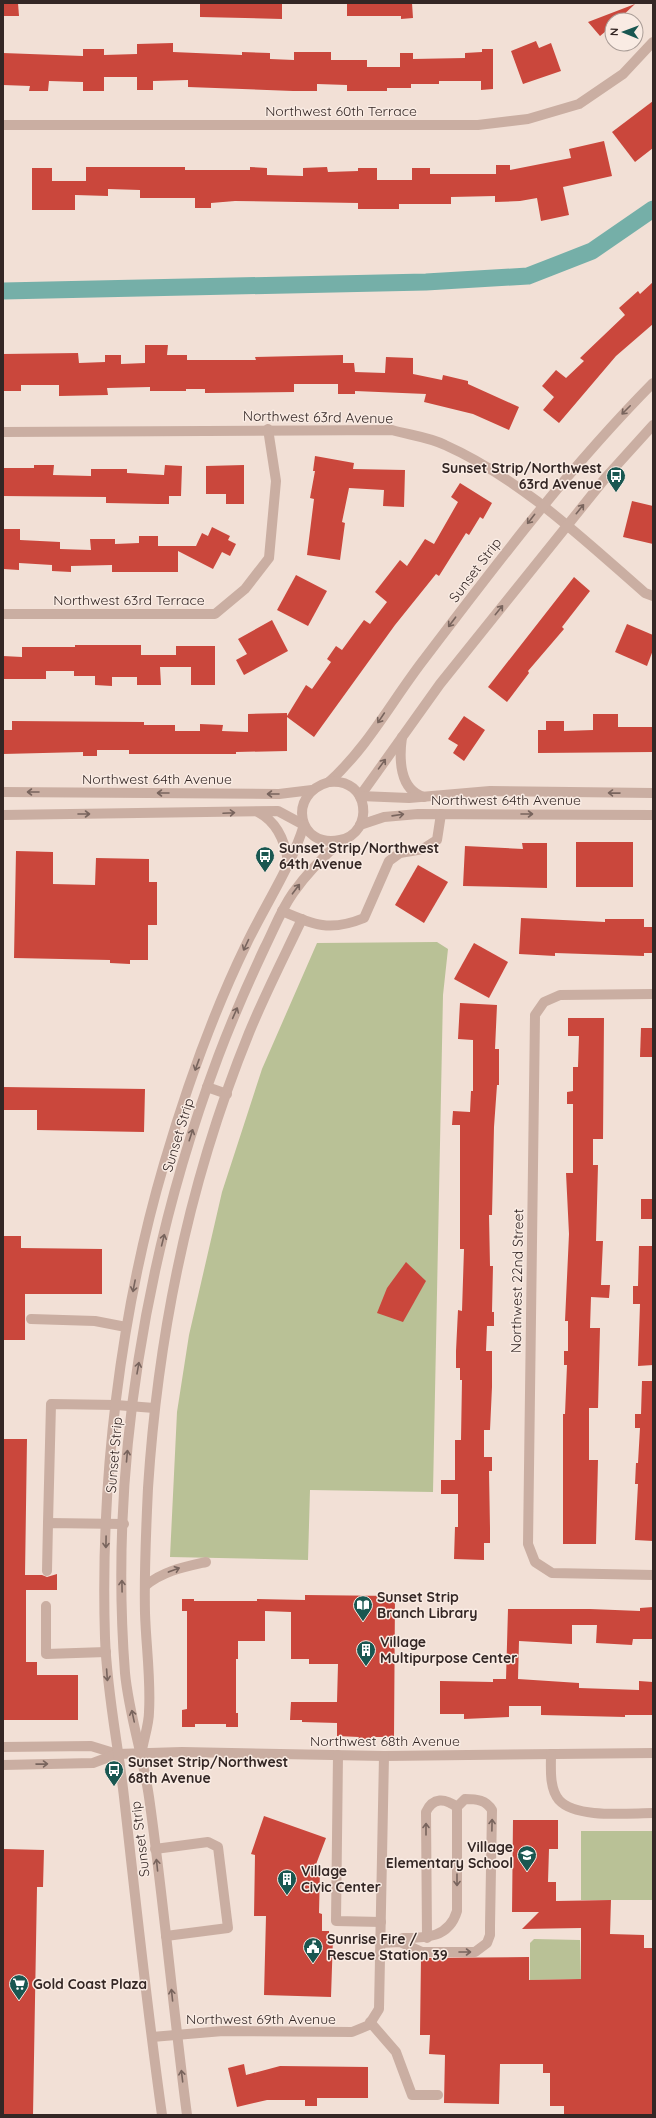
<svg xmlns="http://www.w3.org/2000/svg" width="656" height="2118" font-family="Quicksand,sans-serif">
<rect width="100%" height="100%" fill="#f2e0d6"/>
<g fill="#b9c196">
<path d="M437,942L448,949L443,995L433,1492L310,1490L308,1560L170,1557L177,1412L189,1335L222,1192L262,1069L317,943Z"/>
<rect x="581" y="1831" width="72" height="69"/>
<path d="M534,1939L580,1940L581,1979L530,1980V1943Z"/>
</g>
<g fill="none" stroke-linecap="round" stroke-linejoin="round">
<path stroke="#75afa8" stroke-width="17" d="M3,291L426,282L528,276L592,251L653,209"/>
</g>
<g fill="#ca473c">
<path d="M3,3H18L19,16H3Z"/>
<path d="M200,3H282V19L200,17Z"/>
<path d="M347,3H412L413,18L401,19V16H347Z"/>
<path d="M635,4L618,20H612V26L600,36L588,22Z"/>
<path d="M536,41L539,48L551,43L561,71L523,84L511,51Z"/>
<path d="M173,43V52L242,55V52L270,53V59L294,60V52H331V60H367V67H400V53H413V59L465,58V53L482,52V49H493V89L481,90V81H439V84H411V88H387V91H347V85L317,84V91H293L188,87V80L153,81V90H137V77H104V91H83V82L49,81L48,91H29L30,86L3,85V53L83,56V49H104V55L137,54V44Z"/>
<path d="M653,101V148L635,162L612,132Z"/>
<path d="M604,141L612,176L563,187L569,215L541,221L537,198L520,201L495,202V196L451,197V204H399V209H358V203L235,201L211,203V208H195V198H140V190L108,189V196L75,195V210H32V168H52V181H86V167H185V170H250V167L267,168V175L303,176V168L327,167L328,172L358,171V168H377V180H412V168H430V174H496V165H510V170L571,158L569,149Z"/>
<path d="M653,282V324L616,356L559,423L543,410L554,397L542,386L556,370L566,378L584,361L580,358L625,315L619,308L638,291L640,294Z"/>
<path d="M145,345H168L167,355H187V360H256L255,357L343,355V363H354L355,372L385,373L386,357L413,358V374L442,380L443,375L468,381V384L519,407L509,430L473,414L424,402L426,394L355,391V394H338V384H294V392L205,393V389H186V391H150V387L107,388L108,395L59,396V385H21V391H3V354L78,353L79,363L105,362V355H121V364L145,363Z"/>
<path d="M315,456L354,463L353,469L405,470L404,507L383,506L384,490L349,488L342,522L345,523L340,560L307,555L314,499L310,498L315,471H313Z"/>
<path d="M34,465H54L53,475L91,476V469H127V473L164,475L165,465L182,466L181,496H169V504H158L106,503V497L3,496V468H34Z"/>
<path d="M244,465V504H226V494H206V466Z"/>
<path d="M460,483L492,503L483,519L480,517L469,535L466,533L439,576L436,574L395,625L314,737L287,717V751L236,752V754H129V750H97V756H83V752L3,754V730H12V721L144,722V725H175V731H200V724L223,725L222,731L248,732V714L287,713V716L306,685L312,689L331,662L327,659L336,646L342,650L364,620L370,624L387,602L375,592L400,560L407,566L425,539L434,544L458,502L451,497Z"/>
<path d="M632,501L653,506V544L623,537Z"/>
<path d="M212,527L230,536L228,540L236,544L230,556L222,552L213,569L178,551V572H112V565L71,566V572L52,571V565L19,563V570L3,569V529H20V540L60,542V549L91,550L90,539H115V544L139,543V536H158V546H196L202,533L208,536Z"/>
<path d="M296,575L327,591L308,626L277,610Z"/>
<path d="M574,577L590,591L562,627L564,629L528,671L529,673L507,702L488,687Z"/>
<path d="M272,620L288,651L244,675L236,660L247,654L238,639Z"/>
<path d="M627,624L653,635V650L647,666L615,652Z"/>
<path d="M75,645H141V655H176V646H215V685H191V667H160L161,685H137V677H112V686L95,685V676H74V671H46V679H3V656L22,657V647H75Z"/>
<path d="M593,714H618V727H653V752L538,753V730H546V721H564V731L593,730Z"/>
<path d="M464,716L485,730L464,761L453,753L458,745L448,739Z"/>
<rect x="576" y="842" width="57" height="45"/>
<path d="M522,843H547V888L463,886L465,846L523,849Z"/>
<path d="M16,851L53,852V884L95,885L96,858L149,859V882H157V925H148V960H130V964L110,963V960L14,958Z"/>
<path d="M418,865L448,882L424,923L395,905Z"/>
<path d="M521,918L605,922V919H644V927H653V953H644V956L555,953V956L519,954Z"/>
<path d="M474,943L508,962L489,998L454,979Z"/>
<path d="M460,1003L497,1005L495,1049H499V1085H497L494,1127L492,1215H489L490,1266H493L492,1312H494V1326H487L486,1351H492V1387L490,1430H484V1457H492V1471H489L490,1528V1543H484V1560L454,1559L455,1527H458V1494H441V1480H455V1440H461L462,1380H460V1368H456V1351L458,1310L462,1311L464,1249H460V1125H452L453,1111L470,1112L471,1091H473V1040L458,1039Z"/>
<path d="M568,1018H604L603,1139H593V1165H598L596,1241H603L601,1285H610L609,1298L591,1297L590,1328H600L598,1408H589V1460H598L596,1544H563V1414H565L567,1365H564V1351H568V1321H565L569,1234L566,1173H573V1104H567V1092L573,1091V1067H578L579,1036H568Z"/>
<path d="M641,1028H653V1057H640Z"/>
<path d="M3,1087L145,1089L144,1132L37,1130V1110H3Z"/>
<rect x="641" y="1199" width="12" height="20"/>
<path d="M3,1236H21V1248L102,1249V1294H25V1340H3Z"/>
<path d="M639,1246H653V1365L638,1366L640,1304H633V1286H638Z"/>
<path d="M406,1262L426,1281L403,1322L377,1313L387,1288Z"/>
<path d="M642,1381H653V1541L635,1540L638,1484H635L636,1463H638L640,1428H635V1414H641Z"/>
<path d="M3,1439H27L25,1575H42L47,1577L57,1574V1590H26V1662H37V1675H78V1720H3Z"/>
<path d="M305,1595L395,1596L394,1737H371V1739H358L359,1737L337,1736V1723L302,1722V1720H290L291,1702H337L338,1664H309V1659H291V1612L265,1611V1641H238V1659H236V1713H238V1727H226V1724H195V1727H182V1710L187,1709V1611H182V1599H194V1601H257V1599L305,1600Z"/>
<path d="M653,1607V1639H633L632,1645L596,1643L597,1625H572V1644L519,1641L518,1679L579,1683V1688L639,1690V1681L653,1682V1715H625V1717L541,1715V1706H509V1717L464,1719V1714H440V1681L493,1682V1679H506L508,1609H590L640,1611V1608Z"/>
<path d="M264,1816L326,1838L315,1867L320,1868L319,1913L322,1914V1931H329V1937H333L331,1997L264,1995L266,1916H254L255,1855L251,1854Z"/>
<path d="M513,1820H558V1849H549L548,1882H556V1901L611,1900L610,1934L644,1935V1948H653V2115H564V2106H550V2073H543V2064H500L499,2104L444,2103L445,2055L429,2054L430,2035H420L421,1958L529,1957V1980L581,1979V1928L522,1929L539,1912H512Z"/>
<path d="M3,1849L44,1850L43,1887H37L33,2115H3Z"/>
<path d="M244,2064L246,2075L280,2066L368,2067V2098H317V2106H305V2100H267L237,2107L228,2068Z"/>
</g>
<g fill="none" stroke-linecap="round" stroke-linejoin="round">
<g stroke="#caaea2" stroke-width="10">
<path d="M3,125H478L528,119L579,104L623,74L653,42"/>
<path d="M3,432L392,430C409,435 429,437 445,445C521,479 583,539 645,593L653,596"/>
<path d="M3,614H215L245,589L269,558L276,481L268,429"/>
<path d="M402,737C399,758 399,790 424,797"/>
<path d="M329,782C368,747 393,699 425,658C497,563 569,468 653,383"/>
<path d="M329,782C370,777 375,833 340,840C298,849 286,794 329,782Z"/>
<path d="M3,792L279,794L312,790"/>
<path d="M360,796L440,684L607,476L653,425"/>
<path d="M360,796L409,798L490,791L653,793"/>
<path d="M258,812C277,822 285,840 288,862"/>
<path d="M3,815L278,811L304,825"/>
<path d="M360,825L384,817L418,814L653,815"/>
<path d="M282,911C314,925 330,932 364,918L389,861L400,853L423,849L437,840L441,814"/>
<path d="M653,994L560,995L544,1002L535,1015L528,1544L535,1562L552,1573L653,1575"/>
<path d="M207,1087L227,1094"/>
<path d="M31,1319L95,1321L126,1327"/>
<path d="M48,1523L51,1404L116,1405L154,1408"/>
<path d="M47,1571L48,1523L124,1524"/>
<path d="M145,1586C163,1571 184,1567 206,1562"/>
<path d="M46,1606V1654L106,1652"/>
<path d="M3,1747L91,1746L117,1754L182,1752L384,1756L653,1753"/>
<path d="M142,1750C144,1738 149,1724 149,1712C151,1679 146,1646 145,1613C144,1571 146,1530 148,1488C158,1333 190,1178 249,1033C265,994 284,957 302,919"/>
<path d="M551,1754C551,1768 549,1788 559,1800C576,1819 629,1813 653,1813"/>
<path d="M338,1755L336,1921L381,1922"/>
<path d="M3,1765L93,1763L117,1754"/>
<path d="M155,1849L208,1842L218,1847L228,1928L166,1936"/>
<path d="M427,1938L426,1812C433,1797 445,1798 457,1807"/>
<path d="M381,1943L400,1942L422,1952H475L487,1943L490,1935V1926L492,1810C486,1800 477,1799 465,1799L457,1807V1911C449,1938 426,1938 403,1938L400,1942"/>
<path d="M370,2022L396,2052L412,2095H438"/>
<path d="M152,2037L223,2031L352,2032L369,2025L379,2009L384,1756"/>
<path d="M162,2115C147,2009 136,1903 124,1797C118,1743 107,1694 105,1638C100,1481 120,1314 164,1164C186,1089 212,1015 246,945C265,905 291,867 304,825"/>
<path d="M187,2115C173,2009 164,1903 149,1797C143,1755 129,1715 125,1673C109,1466 146,1250 218,1057C232,1020 248,983 265,947C274,929 281,910 293,893C307,873 324,856 342,840"/>
</g>
</g>
<defs><path id="oneway-shaft" d="M-6 0H5M1.5-3L5.5 0L1.5 3" fill="none" stroke-width="1.6" stroke-linecap="round" stroke-linejoin="round"/></defs>
<g stroke="#78645d">
<use href="#oneway-shaft" transform="translate(626 410) rotate(135)"/>
<use href="#oneway-shaft" transform="translate(580 509) rotate(-51)"/>
<use href="#oneway-shaft" transform="translate(531 519) rotate(128)"/>
<use href="#oneway-shaft" transform="translate(499 610) rotate(-51)"/>
<use href="#oneway-shaft" transform="translate(452 622) rotate(127)"/>
<use href="#oneway-shaft" transform="translate(381 718) rotate(124)"/>
<use href="#oneway-shaft" transform="translate(382 764) rotate(-54)"/>
<use href="#oneway-shaft" transform="translate(33 792) rotate(-180)"/>
<use href="#oneway-shaft" transform="translate(163 793) rotate(-180)"/>
<use href="#oneway-shaft" transform="translate(614 793) rotate(-179)"/>
<use href="#oneway-shaft" transform="translate(273 794) rotate(-180)"/>
<use href="#oneway-shaft" transform="translate(229 813) rotate(-3)"/>
<use href="#oneway-shaft" transform="translate(84 814)"/>
<use href="#oneway-shaft" transform="translate(527 814)"/>
<use href="#oneway-shaft" transform="translate(398 815) rotate(-8)"/>
<use href="#oneway-shaft" transform="translate(296 889) rotate(-53)"/>
<use href="#oneway-shaft" transform="translate(246 945) rotate(115)"/>
<use href="#oneway-shaft" transform="translate(235 1013) rotate(-66)"/>
<use href="#oneway-shaft" transform="translate(197 1065) rotate(110)"/>
<use href="#oneway-shaft" transform="translate(191 1135) rotate(-72)"/>
<use href="#oneway-shaft" transform="translate(163 1240) rotate(-76)"/>
<use href="#oneway-shaft" transform="translate(134 1286) rotate(101)"/>
<use href="#oneway-shaft" transform="translate(138 1368) rotate(-80)"/>
<use href="#oneway-shaft" transform="translate(127 1456) rotate(-85)"/>
<use href="#oneway-shaft" transform="translate(106 1542) rotate(91)"/>
<use href="#oneway-shaft" transform="translate(174 1570) rotate(-20)"/>
<use href="#oneway-shaft" transform="translate(122 1586) rotate(-91)"/>
<use href="#oneway-shaft" transform="translate(107 1675) rotate(86)"/>
<use href="#oneway-shaft" transform="translate(133 1716) rotate(-102)"/>
<use href="#oneway-shaft" transform="translate(42 1764) rotate(-1)"/>
<use href="#oneway-shaft" transform="translate(492 1825) rotate(-89)"/>
<use href="#oneway-shaft" transform="translate(426 1829) rotate(-90)"/>
<use href="#oneway-shaft" transform="translate(157 1865) rotate(-96)"/>
<use href="#oneway-shaft" transform="translate(457 1880) rotate(90)"/>
<use href="#oneway-shaft" transform="translate(465 1952)"/>
<use href="#oneway-shaft" transform="translate(172 1995) rotate(-96)"/>
<use href="#oneway-shaft" transform="translate(182 2076) rotate(-97)"/>
</g>
<defs>
<symbol id="bus-pin" viewBox="-11 -11 22 30"><path d="M0 17L-7.5 6A9.5 9.5 0 1 1 7.5 6Z" fill="#195751" stroke="#f9ebe3"/><path d="M-5-6H5V4H4V6H2V4H-2V6H-4V4H-5ZM-3.5-4V0h7V-4ZM-3.5 1.2v1.5H-2V1.2ZM2 1.2v1.5H3.5V1.2Z" fill="#fff"/></symbol>
<symbol id="library-pin" viewBox="-11 -11 22 30"><path d="M0 17L-7.5 6A9.5 9.5 0 1 1 7.5 6Z" fill="#195751" stroke="#f9ebe3"/><path d="M-6-4Q-3-5.5-.7-3.5V5Q-3 3-6 4ZM6-4Q3-5.5 .7-3.5V5Q3 3 6 4Z" fill="#fff"/></symbol>
<symbol id="building-pin" viewBox="-11 -11 22 30"><path d="M0 17L-7.5 6A9.5 9.5 0 1 1 7.5 6Z" fill="#195751" stroke="#f9ebe3"/><path d="M-4-6H4V6H1V3H-1V6H-4ZM-2.5-4.3h1.7v1.8h-1.7ZM.8-4.3h1.7v1.8H.8ZM-2.5-1h1.7V.8h-1.7ZM.8-1h1.7V.8H.8Z" fill="#fff"/></symbol>
<symbol id="school-pin" viewBox="-11 -11 22 30"><path d="M0 17L-7.5 6A9.5 9.5 0 1 1 7.5 6Z" fill="#195751" stroke="#f9ebe3"/><path d="M0-5L7-2L0 1L-7-2ZM-4 1L0 2.5L4 1V4Q0 6-4 4Z" fill="#fff"/></symbol>
<symbol id="civic-pin" viewBox="-11 -11 22 30"><path d="M0 17L-7.5 6A9.5 9.5 0 1 1 7.5 6Z" fill="#195751" stroke="#f9ebe3"/><path d="M-.6-6.5H3V-4.5H.6V-3L4-1V1h2V6H-6V1h2V-1L-.6-3ZM-1.2 2.5V6h2.4V2.5Z" fill="#fff"/></symbol>
<symbol id="supermarket-pin" viewBox="-11 -11 22 30"><path d="M0 17L-7.5 6A9.5 9.5 0 1 1 7.5 6Z" fill="#195751" stroke="#f9ebe3"/><path d="M-6-5.5h2.5l.6 2H6L4.5 2H-2.5L-4.4-4H-6ZM-1.5 3.2a1.3 1.3 0 1 0 .1 0ZM3 3.2a1.3 1.3 0 1 0 .1 0Z" fill="#fff"/></symbol>
</defs>
<g fill-rule="evenodd">
<use href="#bus-pin" x="605" y="465" width="22" height="30"/>
<use href="#bus-pin" x="254" y="845" width="22" height="30"/>
<use href="#library-pin" x="352" y="1594" width="22" height="30"/>
<use href="#building-pin" x="355" y="1639" width="22" height="30"/>
<use href="#bus-pin" x="103" y="1759" width="22" height="30"/>
<use href="#school-pin" x="516" y="1844" width="22" height="30"/>
<use href="#building-pin" x="276" y="1868" width="22" height="30"/>
<use href="#civic-pin" x="302" y="1936" width="22" height="30"/>
<use href="#supermarket-pin" x="8" y="1973" width="22" height="30"/>
</g>
<g text-anchor="middle" dominant-baseline="central" stroke-width="3" stroke-linejoin="round" paint-order="stroke">
<g font-size="14" fill="#342725" stroke="#f9ebe3">
<text x="341" y="111">Northwest 60th Terrace</text>
<text transform="translate(318 417) rotate(1)">Northwest 63rd Avenue</text>
<text transform="translate(475 570) rotate(-53)">Sunset Strip</text>
<text x="129" y="600">Northwest 63rd Terrace</text>
<text x="157" y="779">Northwest 64th Avenue</text>
<text x="506" y="800">Northwest 64th Avenue</text>
<text transform="translate(178 1135) rotate(-73)">Sunset Strip</text>
<text transform="translate(517 1281) rotate(-89)">Northwest 22nd Street</text>
<text transform="translate(114 1455) rotate(-85)">Sunset Strip</text>
<text x="385" y="1741">Northwest 68th Avenue</text>
<text transform="translate(140 1839) rotate(-97)">Sunset Strip</text>
<text x="261" y="2019">Northwest 69th Avenue</text>
</g>
<g font-size="14" font-weight="bold" fill="#342725" stroke="#f9ebe3" text-anchor="start">
<text x="602" y="468" text-anchor="end">Sunset Strip/Northwest<tspan x="602" dy="16">63rd Avenue</tspan></text>
<text x="279" y="848">Sunset Strip/Northwest<tspan x="279" dy="16">64th Avenue</tspan></text>
<text x="377" y="1597">Sunset Strip<tspan x="377" dy="16">Branch Library</tspan></text>
<text x="380" y="1642">Village<tspan x="380" dy="16">Multipurpose Center</tspan></text>
<text x="128" y="1762">Sunset Strip/Northwest<tspan x="128" dy="16">68th Avenue</tspan></text>
<text x="513" y="1847" text-anchor="end">Village<tspan x="513" dy="16">Elementary School</tspan></text>
<text x="301" y="1871">Village<tspan x="301" dy="16">Civic Center</tspan></text>
<text x="327" y="1939">Sunrise Fire /<tspan x="327" dy="16">Rescue Station 39</tspan></text>
<text x="33" y="1984">Gold Coast Plaza</text>
</g>
</g>
<rect width="656" height="2118" fill="none" stroke="#342725" stroke-width="8"/>
<g transform="translate(624 32) rotate(271)"><circle r="19" fill="#f9ebe3" stroke="#aa9d97"/>
<path d="M0-3L7 15L0 10L-7 15Z" fill="#195751"/>
<text y="-6" font-size="11" font-weight="bold" text-anchor="middle" fill="#342725">N</text>
</g>
</svg>
